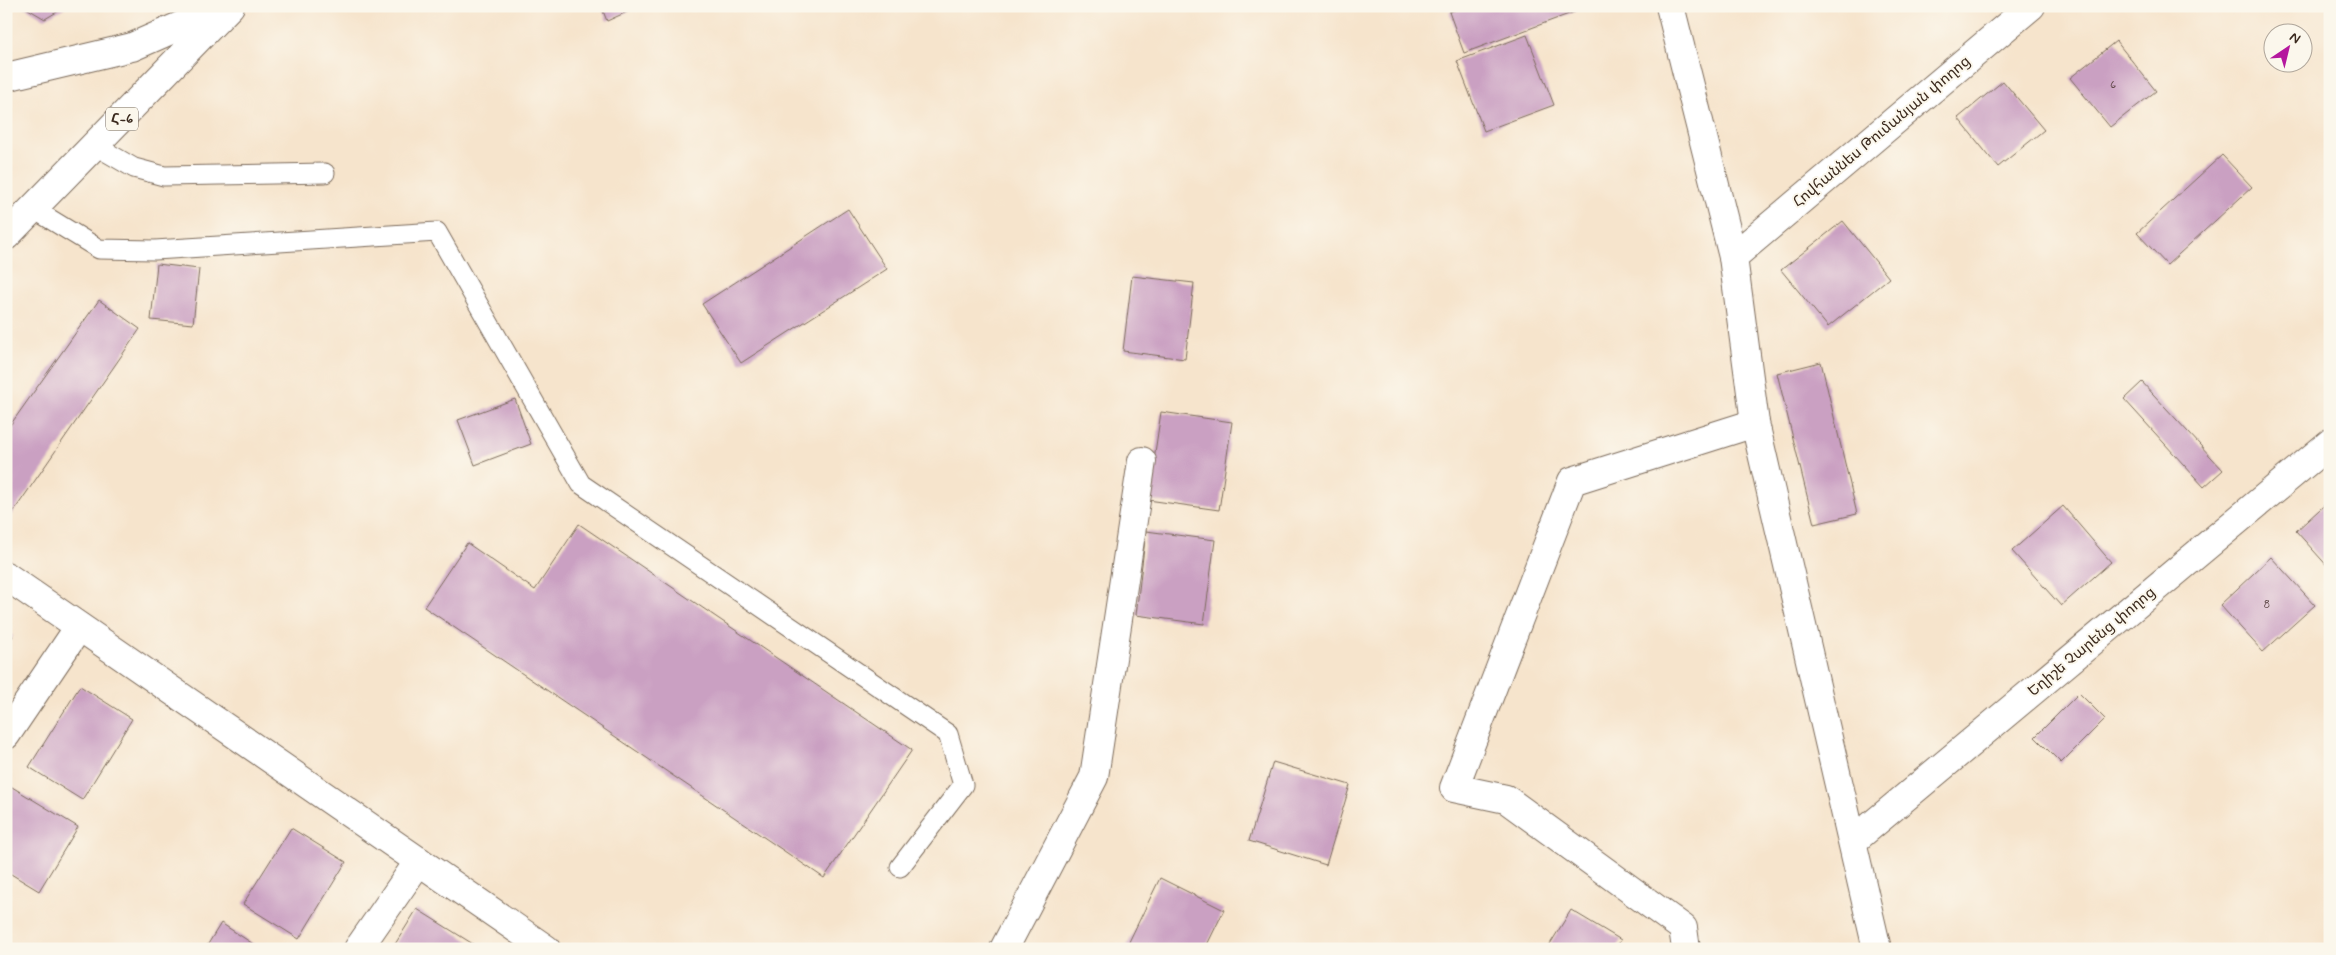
<svg xmlns="http://www.w3.org/2000/svg" width="2336" height="955" font-family="Mynerve,'Noto Sans Armenian',sans-serif">
<rect width="100%" height="100%" fill="#fbf7ec"/>
<filter id="ink" filterUnits="userSpaceOnUse"><feTurbulence type="fractalNoise" baseFrequency=".02" numOctaves="2"/><feDisplacementMap in="SourceGraphic" scale="10" xChannelSelector="R" yChannelSelector="G"/><feConvolveMatrix kernelMatrix="1 2 1 2 8 2 1 2 1" color-interpolation-filters="sRGB"/></filter>
<filter id="wash" filterUnits="userSpaceOnUse"><feTurbulence type="fractalNoise" baseFrequency=".0096" numOctaves="4" result="noise"/><feDisplacementMap in="SourceGraphic" scale="20" xChannelSelector="R" yChannelSelector="G"/><feGaussianBlur stdDeviation="1.12" result="paint"/><feColorMatrix in="noise" values="0 0 0 0 0 0 0 0 0 0 0 0 0 0 0 0 0 1.4 0 .05"/><feComposite in="paint" operator="in"/></filter>
<g filter="url(#wash)">
<rect width="100%" height="100%" fill="#f6e4cc"/>
<g id="blocks">
<g fill="#caa0c2">
<path d="M23,6H67L45,19Z"/>
<path d="M601,6H640L607,21Z"/>
<path d="M1466,6H1575L1577,11L1464,53L1449,12Z"/>
<path d="M1527,35L1554,105L1484,131L1457,61Z"/>
<path d="M2116,41L2156,91L2110,127L2070,78Z"/>
<path d="M2003,81L2044,130L1998,167L1958,118Z"/>
<path d="M2222,155L2252,187L2167,265L2137,233Z"/>
<path d="M848,209L887,269L741,363L702,304Z"/>
<path d="M1843,221L1889,278L1828,327L1781,270Z"/>
<path d="M157,264L199,269L193,324L151,320Z"/>
<path d="M1132,276L1194,283L1185,359L1123,351Z"/>
<path d="M99,300L140,329L9,518L6,516V431Z"/>
<path d="M1821,362L1857,514L1814,524L1777,373Z"/>
<path d="M2142,382L2223,470L2204,487L2124,399Z"/>
<path d="M515,399L531,444L475,465L458,420Z"/>
<path d="M1161,412L1232,422L1219,510L1148,500Z"/>
<path d="M2330,500V569L2296,531Z"/>
<path d="M2063,506L2111,562L2061,606L2012,551Z"/>
<path d="M579,524L912,750L824,878L424,607L467,543L535,590Z"/>
<path d="M1146,531L1215,540L1204,624L1136,615Z"/>
<path d="M2271,557L2315,605L2263,652L2220,605Z"/>
<path d="M6,631L13,636L6,647Z"/>
<path d="M80,686L132,719L82,800L29,767Z"/>
<path d="M2079,693L2105,719L2061,763L2035,737Z"/>
<path d="M1273,762L1350,785L1326,865L1249,841Z"/>
<path d="M12,787L78,827L39,891L6,871V796Z"/>
<path d="M291,828L346,862L299,939L243,904Z"/>
<path d="M1160,878L1224,910L1205,949H1133L1127,946Z"/>
<path d="M417,909L473,944L470,949H392Z"/>
<path d="M1571,910L1621,940L1615,949H1547Z"/>
<path d="M221,923L261,949H205Z"/>
</g>
</g>
</g>
<g filter="url(#ink)">
<use href="#blocks" fill-opacity="0" stroke="#7c6b5b" stroke-width="1"/>
<g fill="none" stroke-linecap="round" stroke-linejoin="round">
<defs>
<g id="service">
<path d="M96,146L134,168L164,176L325,173"/>
<path d="M32,208L99,249L155,250L437,232L581,484L948,734L963,785L900,867"/>
</g>
<g id="minor">
<path d="M1733,257L2031,6"/>
<path d="M6,576L546,949"/>
<path d="M6,735L79,627"/>
<path d="M1853,841L2330,443"/>
<path d="M358,949L419,861"/>
<path d="M1004,949L1094,777L1142,461"/>
<path d="M1686,949L1683,928L1506,799L1454,788L1572,481L1755,423"/>
</g>
<path id="tertiary" d="M1670,6L1733,257L1755,423L1877,949"/>
<g id="primary">
<path d="M6,77L132,47L223,7"/>
<path d="M6,236L230,6"/>
</g>
</defs>
<use href="#service" stroke="#7c6b5b" stroke-width="21"/>
<use href="#minor" stroke="#7c6b5b" stroke-width="30"/>
<use href="#tertiary" stroke="#7c6b5b" stroke-width="30"/>
<use href="#primary" stroke="#7c6b5b" stroke-width="30"/>
<use href="#service" stroke="#fff" stroke-width="19"/>
<use href="#minor" stroke="#fff" stroke-width="28"/>
<use href="#tertiary" stroke="#fff" stroke-width="28"/>
<use href="#primary" stroke="#fff" stroke-width="28"/>
</g>
</g>
<g text-anchor="middle" dominant-baseline="central" stroke-width="4" stroke-linejoin="round" paint-order="stroke">
<g font-size="12" fill="#5f4847">
<text x="2113" y="85">6</text>
<text x="2267" y="605">8</text>
</g>
<rect fill="#fbf7ec" stroke="#75685c" stroke-width="1" x="106" y="107.5" width="32" height="23" rx="4"/>
<g font-size="14" font-weight="bold" fill="#3b2a1e">
<text x="122" y="119">Հ-6</text>
</g>
<g font-size="15" fill="#3b2a1e" stroke="#fbf7ec">
<text transform="translate(1882 132) rotate(-40)">Հովհաննես Թումանյան փողոց</text>
<text transform="translate(2092 642) rotate(-40)">Եղիշե Չարենց փողոց</text>
</g>
</g>
<rect width="2336" height="955" fill="none" stroke="#fbf7ec" stroke-width="25"/>
<g transform="translate(2288 48) rotate(35)"><circle r="24" fill="#fbf7ec" stroke="#aea59a"/>
<path d="M0-4L9 19L0 12L-9 19Z" fill="#b5179e"/>
<text y="-8" font-size="14" font-weight="bold" text-anchor="middle" fill="#3b2a1e">N</text>
</g>
</svg>
